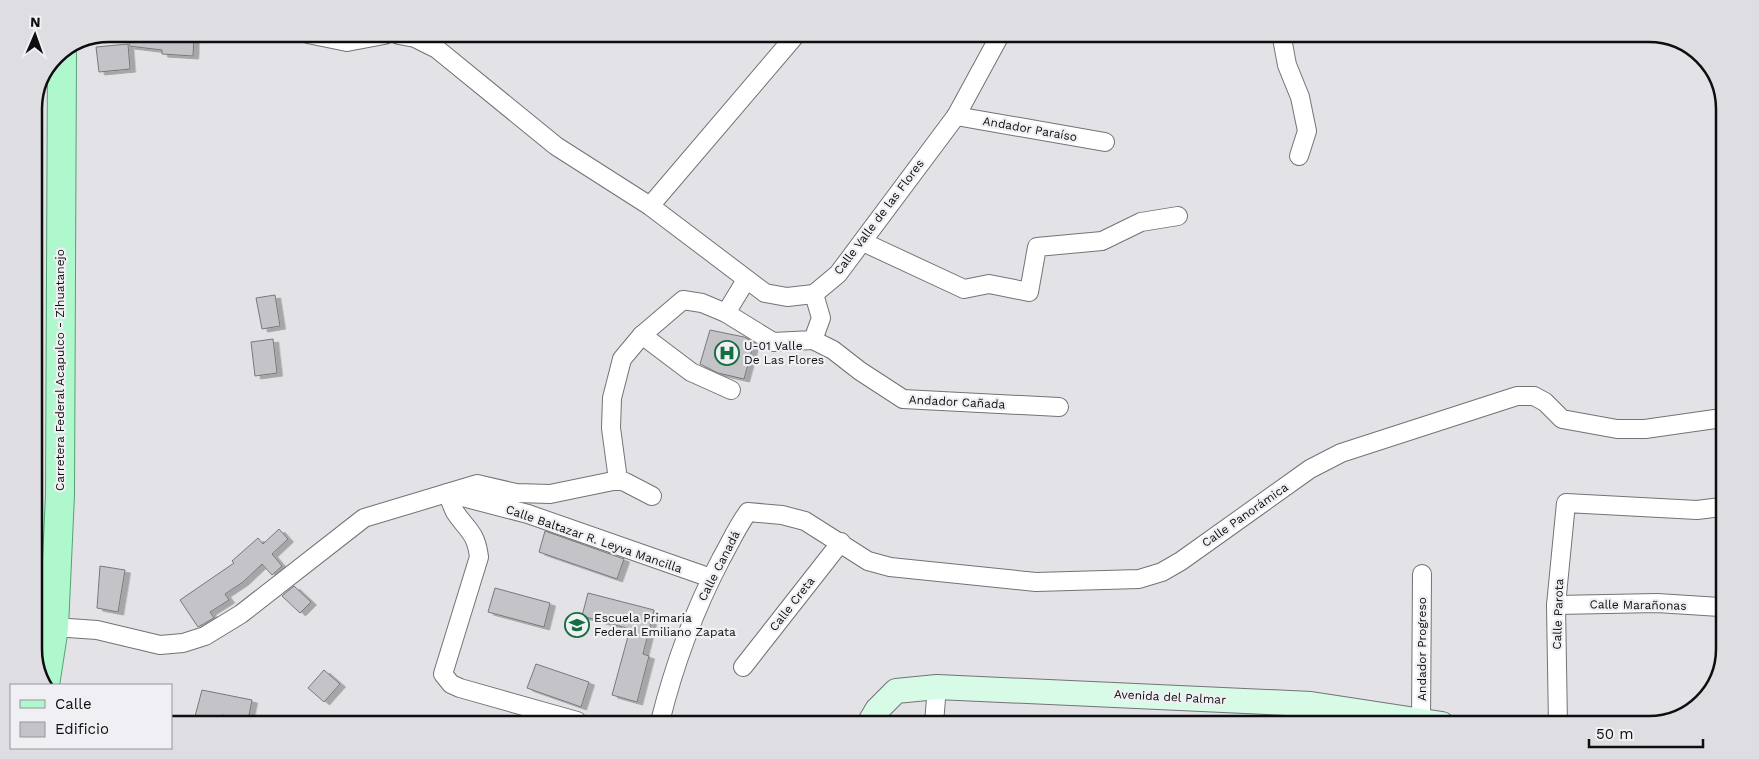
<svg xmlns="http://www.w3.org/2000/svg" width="1759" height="759" font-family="'Work Sans',sans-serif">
<defs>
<filter id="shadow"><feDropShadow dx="5.5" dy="3" stdDeviation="0" flood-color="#0004"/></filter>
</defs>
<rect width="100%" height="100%" fill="#e3e3e7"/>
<g fill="#c4c4c8" stroke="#78787b" filter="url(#shadow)">
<path d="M130,34H194L193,56L162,54V50L129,46Z"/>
<path d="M128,44L130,69L99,72L96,47Z"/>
<path d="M275,295L280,326L262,329L256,298Z"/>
<path d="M710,330L744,337L754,342L744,379L718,373L700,364Z"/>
<path d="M273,339L277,373L255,376L251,342Z"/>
<path d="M279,529L288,539L272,554L282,566L272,575L262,564L243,582L225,594L229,600L210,612L214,618L198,627L180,600L234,563L232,561L258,538L263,544Z"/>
<path d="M545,531L624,559L617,579L539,552Z"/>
<path d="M100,566L125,570L118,612L97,608Z"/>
<path d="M294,586L311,602L300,613L282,596Z"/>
<path d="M495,588L550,603L544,627L488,612Z"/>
<path d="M588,593L654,610L643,654L649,656L637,702L612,695L630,629L582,616Z"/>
<path d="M536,664L589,682L581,707L527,688Z"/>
<path d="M324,670L340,684L324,702L308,688Z"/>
<path d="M202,690L252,700L248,720L222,715V720H194Z"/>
</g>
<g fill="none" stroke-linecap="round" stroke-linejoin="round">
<defs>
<g id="street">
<path d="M308,34L347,42L384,35"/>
<path d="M399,35L415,38L437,49L556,146L650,206L765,293L787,297L814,294"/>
<path d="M1282,38L1287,65L1300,97L1307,131L1299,156"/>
<path d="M956,116L1105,142"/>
<path d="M650,206L795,36"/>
<path d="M863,242L964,289L989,284L1029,292L1037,247L1102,241L1141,222L1178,216"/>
<path d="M814,294L838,274L956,116L999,37"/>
<path d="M726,313L746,280"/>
<path d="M642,335L691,372L731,390"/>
<path d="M813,340L833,350L860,371L903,399L1059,407"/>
<path d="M618,480L611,428L612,398L622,359L642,335L683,300L702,303L726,313L773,342L813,340L821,318L814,294"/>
<path d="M1556,605L1657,603L1720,607"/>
<path d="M54,627L97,630L160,645L183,643L205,636L241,614L364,518L447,493L528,514L711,578"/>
<path d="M743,667L841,542"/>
<path d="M577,721L460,688L451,684L443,674L479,557C476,532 467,530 455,512C452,506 450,499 447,493L477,484L516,493L550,494L618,480L625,482L652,496"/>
<path d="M660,722C674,665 694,611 721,559C730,543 737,527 748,512L782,515L805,521L868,561L890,567L1036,582L1139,579L1162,572L1181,561L1310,469L1341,453L1517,396H1534L1545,402L1562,419L1617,429H1645L1722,418"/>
<path d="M934,723L937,687"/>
<path d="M1421,724L1422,574"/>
<path d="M1558,725L1556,605L1566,503L1697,510L1721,507"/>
</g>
<path id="secondary" d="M870,722L877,710L896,691L937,687L1311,704L1442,724"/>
<path id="primary" d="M45,685L54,627L60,495L62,54"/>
</defs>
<use href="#street" stroke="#737376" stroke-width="20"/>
<use href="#secondary" stroke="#737376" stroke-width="26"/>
<use href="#primary" stroke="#54a274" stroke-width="30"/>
<use href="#street" stroke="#fff" stroke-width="18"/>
<use href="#secondary" stroke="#d7fbe6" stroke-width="24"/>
<use href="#primary" stroke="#aff7cc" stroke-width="28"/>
</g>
<defs>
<symbol id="hospital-ring" viewBox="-11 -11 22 22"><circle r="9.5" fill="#f0f0f4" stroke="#156e41" stroke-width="1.5"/><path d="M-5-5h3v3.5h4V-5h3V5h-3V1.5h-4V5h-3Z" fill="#156e41"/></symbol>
<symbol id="school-ring" viewBox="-11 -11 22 22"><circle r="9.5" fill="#f0f0f4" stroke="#156e41" stroke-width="1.5"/><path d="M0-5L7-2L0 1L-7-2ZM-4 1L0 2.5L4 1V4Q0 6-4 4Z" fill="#156e41"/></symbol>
</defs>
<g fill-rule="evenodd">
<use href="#hospital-ring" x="713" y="339" width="28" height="28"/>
<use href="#school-ring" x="563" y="611" width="28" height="28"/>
</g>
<g text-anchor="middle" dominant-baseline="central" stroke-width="4.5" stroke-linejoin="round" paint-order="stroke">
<g font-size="12" fill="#0e0e10" stroke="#f0f0f4">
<text transform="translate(1030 129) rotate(10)">Andador Paraíso</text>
<text transform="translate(879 217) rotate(-53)">Calle Valle de las Flores</text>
<text transform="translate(60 370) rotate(-90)">Carretera Federal Acapulco - Zihuatanejo</text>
<text transform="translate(957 402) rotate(3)">Andador Cañada</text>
<text transform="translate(1245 515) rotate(-35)">Calle Panorámica</text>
<text transform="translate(594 539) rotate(19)">Calle Baltazar R. Leyva Mancilla</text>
<text transform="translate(719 566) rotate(-63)">Calle Canadá</text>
<text transform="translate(792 604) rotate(-52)">Calle Creta</text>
<text transform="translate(1638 605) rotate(1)">Calle Marañonas</text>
<text transform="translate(1558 614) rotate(-88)">Calle Parota</text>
<text transform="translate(1422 649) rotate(-90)">Andador Progreso</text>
<text transform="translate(1170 697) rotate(3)">Avenida del Palmar</text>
</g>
<g font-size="12" fill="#0e0e10" stroke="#f0f0f4" text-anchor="start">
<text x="744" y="346">U-01 Valle<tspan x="744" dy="14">De Las Flores</tspan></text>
<text x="594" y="618">Escuela Primaria<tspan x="594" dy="14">Federal Emiliano Zapata</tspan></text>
</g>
</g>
<path d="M0 0H1759V759H0ZM109 42H1649A67 67 0 0 1 1716 109V649A67 67 0 0 1 1649 716H109A67 67 0 0 1 42 649V109A67 67 0 0 1 109 42Z" fill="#dedee2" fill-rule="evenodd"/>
<path fill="none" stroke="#0e0e10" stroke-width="2.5" d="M109 42H1649A67 67 0 0 1 1716 109V649A67 67 0 0 1 1649 716H109A67 67 0 0 1 42 649V109A67 67 0 0 1 109 42Z"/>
<rect x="10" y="684" width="162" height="65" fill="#f0f0f4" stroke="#969699"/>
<rect x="20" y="700" width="25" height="8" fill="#aff7cc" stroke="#969699"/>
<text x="55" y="709" font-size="15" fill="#0e0e10">Calle</text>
<rect x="20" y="722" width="25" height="15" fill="#c4c4c8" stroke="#969699"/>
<text x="55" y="734" font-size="15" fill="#0e0e10">Edificio</text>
<g transform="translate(35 35) rotate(2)" stroke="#f0f0f4" stroke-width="4" paint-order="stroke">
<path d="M0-4L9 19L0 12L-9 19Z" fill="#0e0e10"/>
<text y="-8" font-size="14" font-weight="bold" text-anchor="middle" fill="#0e0e10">N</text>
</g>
<path d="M1589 739v8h114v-8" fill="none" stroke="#0e0e10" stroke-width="2.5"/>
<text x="1596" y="739" font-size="15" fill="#0e0e10" stroke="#f0f0f4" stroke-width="4" paint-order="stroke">50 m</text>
</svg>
